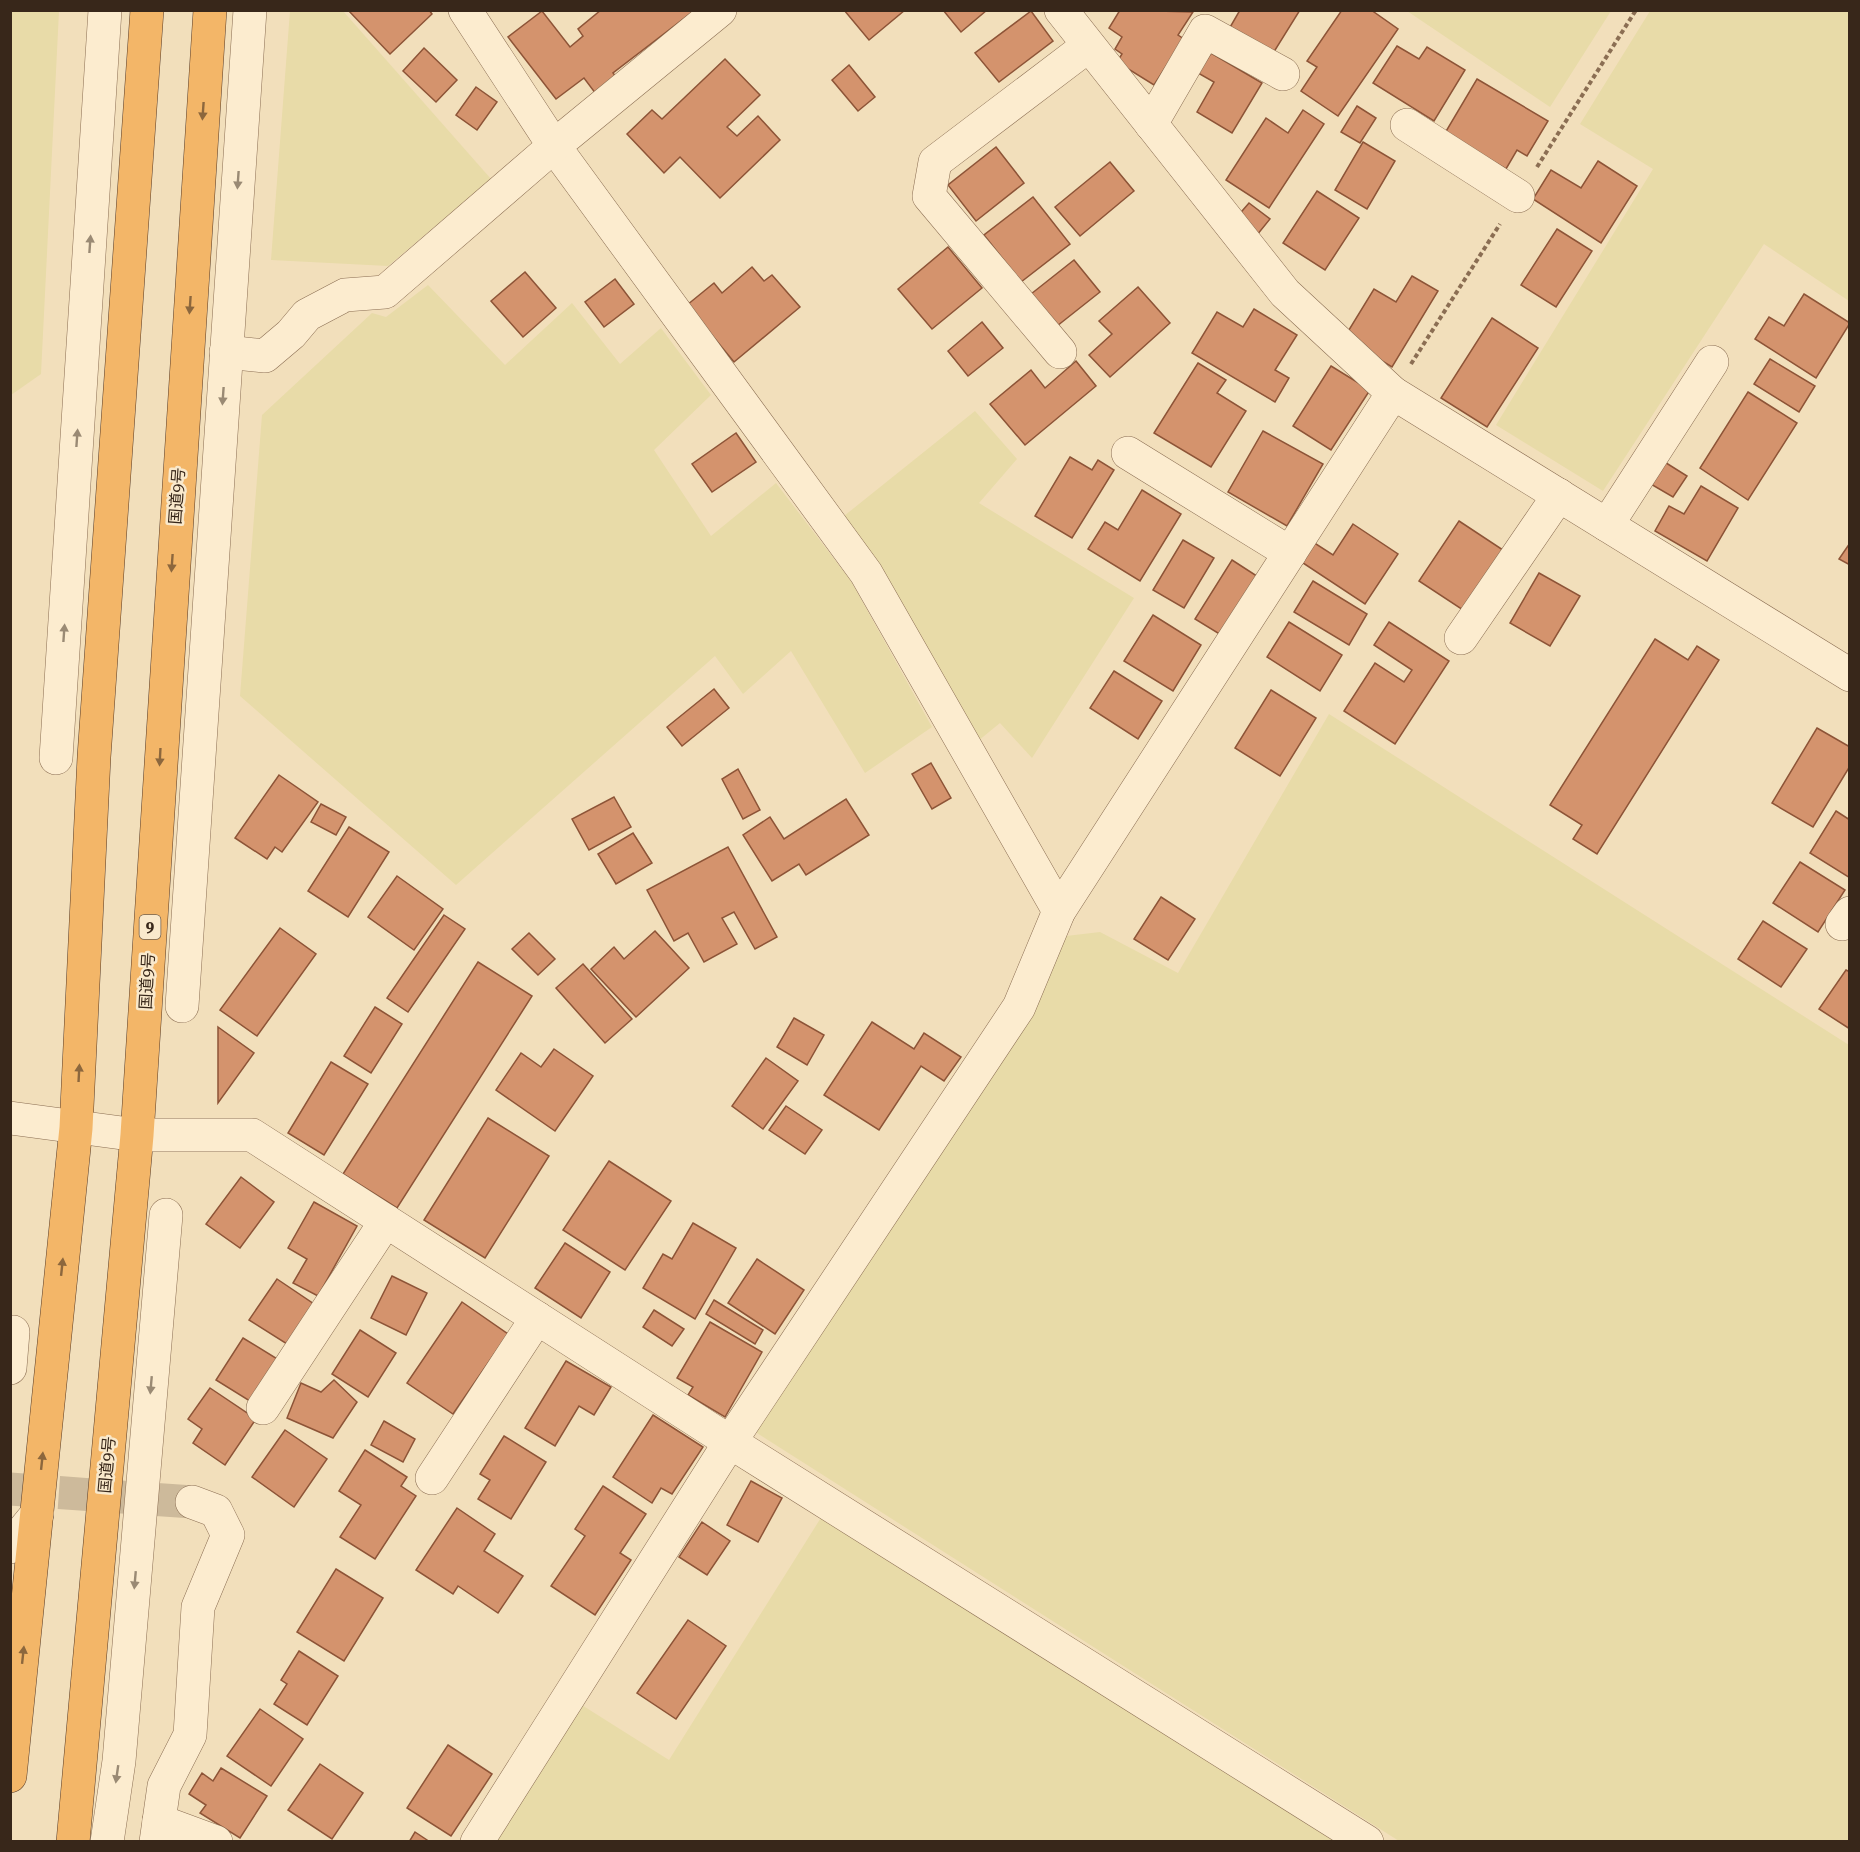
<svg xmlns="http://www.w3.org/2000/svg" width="1860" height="1852" font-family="'Roboto Serif','Noto Sans JP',serif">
<rect width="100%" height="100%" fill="#f2dfbb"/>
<g fill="#e8dba8">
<path d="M11,10L59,11L41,374L11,395Z"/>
<path d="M290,11H343L491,179L388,266L271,260Z"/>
<path d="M1407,11H1611L1550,107Z"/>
<path d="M1650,11H1849V301L1764,244L1603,491L1496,425L1653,169L1580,124Z"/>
<path d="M428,285L505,365L572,303L620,364L661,328L711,395L654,450L711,536L776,483L851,581L932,727L865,773L791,651L743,694L715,656L456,885L240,696L262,415L372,313L386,317Z"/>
<path d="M975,411L1017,459L979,503L1134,598L1032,758L1000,723L978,741L839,520Z"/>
<path d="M1329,714L1849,1045V1841H1399L752,1430L1066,936L1100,932L1178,973Z"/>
<path d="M822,1516L1338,1842H489L577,1702L669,1760Z"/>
</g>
<g fill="#d4936d" stroke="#8d5437" stroke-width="1.5">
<path d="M348,10H429L432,14L390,54Z"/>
<path d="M601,10H695L613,73L620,82L599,98L584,78L556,99L508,37L542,11L570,47L583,36L578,29Z"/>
<path d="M844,10H905L869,40Z"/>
<path d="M943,10H987L961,32Z"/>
<path d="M1120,10L1193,12L1178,35L1184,39L1154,85L1117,62L1122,54L1115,49L1122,37L1109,28Z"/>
<path d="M1240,10H1300L1272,55L1229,29Z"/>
<path d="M1342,10H1371L1398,29L1338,116L1301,91L1317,67L1307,61Z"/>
<path d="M1031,11L1053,41L999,82L975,53Z"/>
<path d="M1397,46L1419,59L1427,47L1465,70L1434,121L1373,83Z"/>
<path d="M424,48L457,80L436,102L403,71Z"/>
<path d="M1211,53L1262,83L1232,133L1197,112L1214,82L1198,73Z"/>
<path d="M725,59L760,95L727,127L737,136L758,116L780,140L720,198L680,157L664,173L627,134L652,110L662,119Z"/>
<path d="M849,65L875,97L858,111L832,80Z"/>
<path d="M1477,79L1548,121L1527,156L1517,150L1506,169L1445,133Z"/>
<path d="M476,87L497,102L477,130L456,115Z"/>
<path d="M1357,106L1376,118L1360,143L1341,132Z"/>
<path d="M1303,110L1324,124L1269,208L1226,180L1266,118L1288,133Z"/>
<path d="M1363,142L1395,161L1367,209L1335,190Z"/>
<path d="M996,147L1024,183L976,221L948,185Z"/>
<path d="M1598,161L1637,186L1601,243L1533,199L1551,170L1581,188Z"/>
<path d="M1110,162L1134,191L1080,236L1055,207Z"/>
<path d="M1317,191L1359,218L1325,270L1283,243Z"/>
<path d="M1033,197L1070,244L1021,282L984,235Z"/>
<path d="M1249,203L1270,219L1257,235L1236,218Z"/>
<path d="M1557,229L1592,251L1556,307L1521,285Z"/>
<path d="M948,247L982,288L932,329L898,289Z"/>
<path d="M1074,260L1100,292L1057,326L1031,294Z"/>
<path d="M752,267L764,281L772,275L800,307L734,362L687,305L714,283L722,293Z"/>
<path d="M525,272L556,308L523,337L491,301Z"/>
<path d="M1412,276L1438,291L1392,367L1344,338L1374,289L1396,302Z"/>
<path d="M615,279L634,304L604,327L585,302Z"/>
<path d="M1138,287L1170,323L1110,377L1089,355L1112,334L1099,321Z"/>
<path d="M1804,294L1850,323L1816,378L1755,339L1769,317L1784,326Z"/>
<path d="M1254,309L1297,335L1275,370L1289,378L1275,402L1192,353L1217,312L1243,327Z"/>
<path d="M1492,318L1538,348L1487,427L1441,398Z"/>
<path d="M982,322L1003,348L968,376L948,351Z"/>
<path d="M1770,359L1815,386L1799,412L1754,384Z"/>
<path d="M1076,361L1096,386L1025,445L990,404L1031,370L1045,388Z"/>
<path d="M1198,363L1226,380L1217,393L1246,411L1211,467L1154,433Z"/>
<path d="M1331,366L1370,390L1331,450L1293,426Z"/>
<path d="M1748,392L1797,423L1748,500L1700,468Z"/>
<path d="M1263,431L1323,464L1287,526L1228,492Z"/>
<path d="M736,433L756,462L712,492L692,464Z"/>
<path d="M1070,457L1092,470L1098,460L1114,470L1072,538L1035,516Z"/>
<path d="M1663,461L1687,476L1673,497L1649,483Z"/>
<path d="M1701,486L1738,508L1707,561L1655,531L1669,506L1684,514Z"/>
<path d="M1142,490L1181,514L1140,581L1088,549L1105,522L1118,530Z"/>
<path d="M1459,521L1503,550L1463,610L1419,581Z"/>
<path d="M1353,524L1398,554L1365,604L1300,561L1313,542L1333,555Z"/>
<path d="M1183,540L1214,558L1184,608L1153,590Z"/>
<path d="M1850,543V565L1839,559Z"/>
<path d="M1232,560L1263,580L1226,638L1195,619Z"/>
<path d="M1539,573L1580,596L1550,646L1510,623Z"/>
<path d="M1313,581L1367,614L1349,645L1294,612Z"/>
<path d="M1153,615L1201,645L1173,691L1124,661Z"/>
<path d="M1289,622L1342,655L1320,691L1267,657Z"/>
<path d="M1389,622L1449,661L1395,744L1344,711L1375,663L1404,682L1412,670L1374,645Z"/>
<path d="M1655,639L1688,660L1697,646L1719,660L1597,854L1573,839L1582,825L1550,805Z"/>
<path d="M1114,671L1162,701L1138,739L1090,708Z"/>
<path d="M714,689L729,708L682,746L667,727Z"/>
<path d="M1271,690L1316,718L1280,776L1235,748Z"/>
<path d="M1817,728L1850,747V766L1813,827L1772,803Z"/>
<path d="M931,763L951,798L932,809L912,774Z"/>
<path d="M738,769L760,810L743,819L722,779Z"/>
<path d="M279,775L318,802L282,852L275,847L267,859L235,838Z"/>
<path d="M614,797L631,827L589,850L572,819Z"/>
<path d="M846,799L869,835L806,875L799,864L772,881L743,835L770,817L784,839Z"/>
<path d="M321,804L346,817L336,835L311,822Z"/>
<path d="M1836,811L1850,820V878L1810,853Z"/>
<path d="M349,827L389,852L348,917L308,891Z"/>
<path d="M633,833L652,863L616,884L598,854Z"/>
<path d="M728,847L777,937L755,949L734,912L722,918L737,944L704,962L688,933L674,941L647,890Z"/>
<path d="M1800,862L1845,890L1818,932L1773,903Z"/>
<path d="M397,876L443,909L414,950L368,917Z"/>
<path d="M1161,897L1195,919L1168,960L1134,939Z"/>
<path d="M444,915L465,929L408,1012L387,998Z"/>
<path d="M1763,921L1807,949L1781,987L1738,959Z"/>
<path d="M280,928L316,954L257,1036L220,1010Z"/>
<path d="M655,931L689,968L636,1017L591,969L614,947L624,959Z"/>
<path d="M529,933L555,959L538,975L512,949Z"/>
<path d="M478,962L532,996L397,1208L343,1174Z"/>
<path d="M583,964L632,1019L605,1043L556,988Z"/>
<path d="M1846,970L1850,972V1029L1819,1009Z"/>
<path d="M375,1007L402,1024L371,1073L344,1056Z"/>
<path d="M794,1018L824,1035L807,1065L777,1047Z"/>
<path d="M872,1022L914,1049L924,1033L961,1057L944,1081L921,1066L879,1130L824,1095Z"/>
<path d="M218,1027L254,1053L218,1103Z"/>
<path d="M554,1049L593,1076L555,1131L496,1090L521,1053L541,1067Z"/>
<path d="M766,1058L798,1081L763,1129L732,1106Z"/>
<path d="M331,1062L368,1084L324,1155L288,1133Z"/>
<path d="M786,1106L822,1130L805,1154L769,1130Z"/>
<path d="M488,1118L549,1156L485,1258L424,1220Z"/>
<path d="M609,1161L671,1201L625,1270L563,1230Z"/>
<path d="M241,1177L274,1202L240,1248L206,1224Z"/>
<path d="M314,1202L357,1226L318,1296L293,1283L307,1259L288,1248Z"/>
<path d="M693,1223L736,1248L695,1319L643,1288L663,1254L672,1259Z"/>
<path d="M565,1243L610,1272L581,1318L535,1288Z"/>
<path d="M757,1259L804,1290L775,1334L728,1303Z"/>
<path d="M392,1276L427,1293L406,1335L371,1318Z"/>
<path d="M277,1279L314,1304L287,1344L249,1320Z"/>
<path d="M714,1300L763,1330L755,1344L706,1314Z"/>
<path d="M462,1302L508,1334L453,1414L407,1383Z"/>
<path d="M654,1310L684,1329L672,1346L643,1327Z"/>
<path d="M710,1322L762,1352L725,1417L688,1395L693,1387L677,1378Z"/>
<path d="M360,1330L396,1353L368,1397L332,1374Z"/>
<path d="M243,1338L279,1360L253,1403L216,1380Z"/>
<path d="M566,1361L611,1387L594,1415L579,1406L555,1446L525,1428Z"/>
<path d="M334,1380L357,1402L333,1438L287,1418L301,1383L321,1392Z"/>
<path d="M210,1388L256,1419L225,1465L193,1443L202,1429L188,1419Z"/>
<path d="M653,1415L703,1447L672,1494L661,1488L652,1503L613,1477Z"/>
<path d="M384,1421L415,1439L403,1462L371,1445Z"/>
<path d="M285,1430L327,1459L294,1507L252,1477Z"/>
<path d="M504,1436L546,1462L511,1519L478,1499L490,1480L480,1474Z"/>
<path d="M365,1450L407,1477L401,1486L416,1496L375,1559L340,1537L361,1505L339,1491Z"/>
<path d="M751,1481L782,1498L758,1542L727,1525Z"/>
<path d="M603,1486L646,1514L620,1553L631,1560L595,1615L551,1586L585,1536L575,1529Z"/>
<path d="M457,1508L495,1534L484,1551L523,1576L498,1613L458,1586L453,1594L416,1570Z"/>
<path d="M702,1522L730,1541L707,1575L679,1557Z"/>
<path d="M336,1569L383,1598L344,1661L297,1632Z"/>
<path d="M688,1620L726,1646L676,1719L637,1693Z"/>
<path d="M299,1651L338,1676L307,1725L274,1704L287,1684L281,1680Z"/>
<path d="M260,1709L303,1739L271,1786L227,1756Z"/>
<path d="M448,1745L492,1774L451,1836L407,1808Z"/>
<path d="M320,1764L363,1793L332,1839L288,1810Z"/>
<path d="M221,1768L267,1796L240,1838L200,1813L206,1805L189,1794L202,1773L213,1781Z"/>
<path d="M415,1832L430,1842H409Z"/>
</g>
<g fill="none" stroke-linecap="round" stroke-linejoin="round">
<path stroke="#cdba9b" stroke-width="33" stroke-dasharray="33 16" stroke-linecap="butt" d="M10,1489L192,1502"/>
<defs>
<g id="minor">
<path d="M720,10L554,146L866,573L1059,911"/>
<path d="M1061,10L1285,293L1393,393L1850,675"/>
<path d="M1151,124L1205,31L1283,74"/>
<path d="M1407,125L1518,196"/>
<path d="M226,352L265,356L291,334L307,315L345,295L385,292L554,146L465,10"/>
<path d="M1060,352L929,196L935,162L1088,46"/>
<path d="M1128,453L1290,553"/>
<path d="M1607,525L1712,362"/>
<path d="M1461,638L1559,495"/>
<path d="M56,758L105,10"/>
<path d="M1842,924L1850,913"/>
<path d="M182,1006L250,10"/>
<path d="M10,1118L137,1135H252L730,1442L1367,1842"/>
<path d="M10,1368L13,1332"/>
<path d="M263,1408L386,1221"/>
<path d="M432,1478L537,1318"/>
<path d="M10,1547L37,1514"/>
<path d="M159,1821L216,1842"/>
<path d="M107,1842L119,1761L166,1215"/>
<path d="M156,1842L164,1786L190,1735L198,1607L228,1535L216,1511L192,1502"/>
<path d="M477,1842L730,1442L1019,1007L1059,911L1393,393"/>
</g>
<g id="trunk">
<path d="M10,1776L76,1128L94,757L147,10"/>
<path d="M73,1842L137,1135L210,10"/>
</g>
</defs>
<use href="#minor" stroke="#8b6e53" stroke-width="34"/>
<use href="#trunk" stroke="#583c29" stroke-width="34"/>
<g stroke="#8b6e53" stroke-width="4" stroke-dasharray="4.5 3" stroke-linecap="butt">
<path d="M1537,167L1636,10"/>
<path d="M1411,364L1500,224"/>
</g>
<use href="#minor" stroke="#fceccf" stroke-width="33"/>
<use href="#trunk" stroke="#f3b668" stroke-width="33"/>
</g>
<defs><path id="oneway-solid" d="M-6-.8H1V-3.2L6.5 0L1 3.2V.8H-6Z" transform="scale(1.5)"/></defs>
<g fill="#8c673d">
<use href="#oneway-solid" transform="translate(203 111) rotate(94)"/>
<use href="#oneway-solid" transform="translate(190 305) rotate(94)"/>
<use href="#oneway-solid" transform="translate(172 563) rotate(94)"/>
<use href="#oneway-solid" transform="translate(160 757) rotate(93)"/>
<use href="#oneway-solid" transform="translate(79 1073) rotate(-87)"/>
<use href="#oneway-solid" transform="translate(62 1267) rotate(-84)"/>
<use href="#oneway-solid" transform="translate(42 1461) rotate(-84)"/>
<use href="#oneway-solid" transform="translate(23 1655) rotate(-84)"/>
</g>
<g fill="#9a8a74">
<use href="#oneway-solid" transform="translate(238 180) rotate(94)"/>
<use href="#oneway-solid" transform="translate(90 244) rotate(-86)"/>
<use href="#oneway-solid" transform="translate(223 396) rotate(94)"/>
<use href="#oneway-solid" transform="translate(77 438) rotate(-86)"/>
<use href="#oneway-solid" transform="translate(64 633) rotate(-86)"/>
<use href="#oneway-solid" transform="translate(151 1385) rotate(95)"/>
<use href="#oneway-solid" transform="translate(135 1580) rotate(95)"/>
<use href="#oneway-solid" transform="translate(117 1774) rotate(98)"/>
</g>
<g text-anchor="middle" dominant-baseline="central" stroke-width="5" stroke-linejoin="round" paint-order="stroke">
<rect fill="#f9e9cc" stroke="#72614f" stroke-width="1.5" x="139.5" y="915" width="21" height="24" rx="4.5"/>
<g font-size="15" font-weight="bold" fill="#38271a">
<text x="150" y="927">9</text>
</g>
<g font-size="16" fill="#38271a" stroke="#f9e9cc">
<text transform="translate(177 496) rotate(-86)">国道9号</text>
<text transform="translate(147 981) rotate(-87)">国道9号</text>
<text transform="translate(107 1465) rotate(-85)">国道9号</text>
</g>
</g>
<rect width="1860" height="1852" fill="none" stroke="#38271a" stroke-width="24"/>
</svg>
